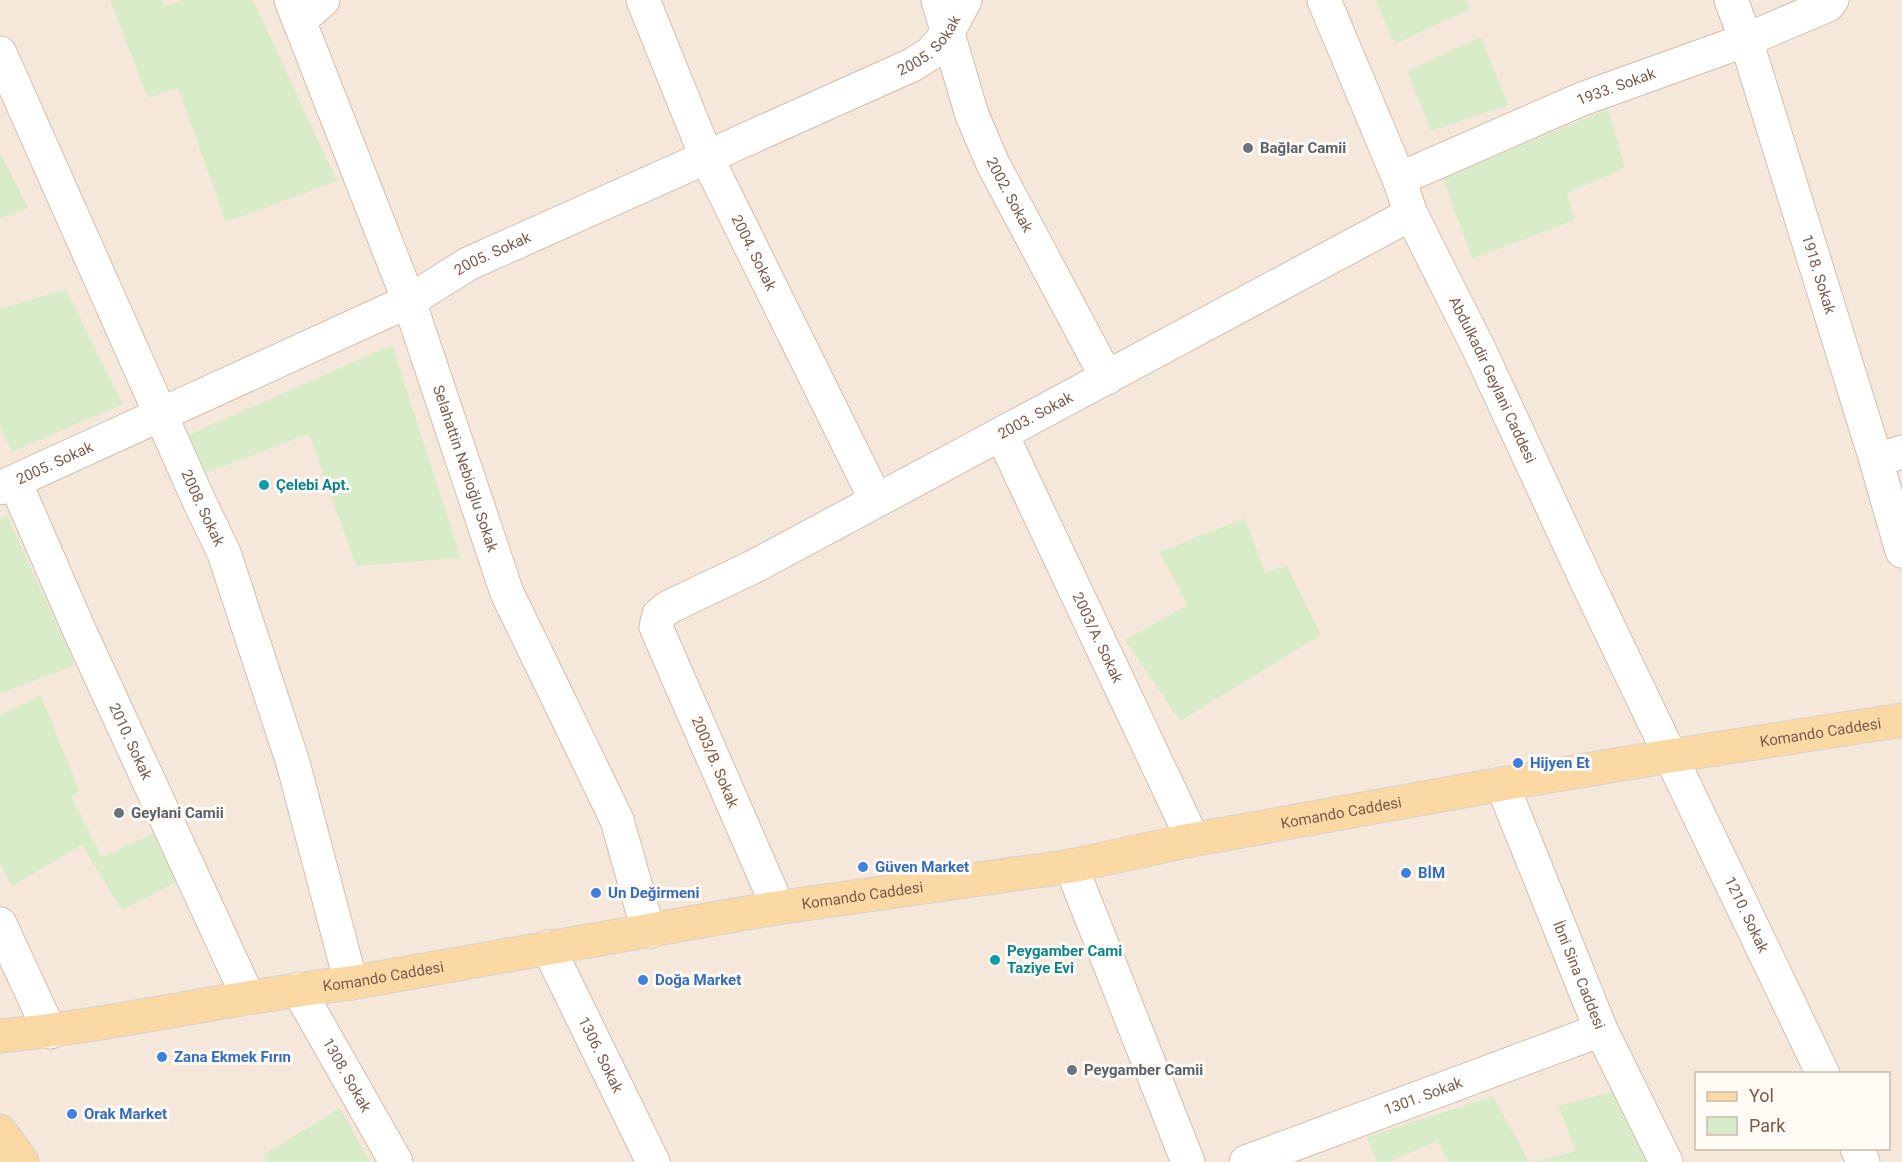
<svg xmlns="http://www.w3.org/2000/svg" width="1902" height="1162" font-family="Roboto,sans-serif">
<rect width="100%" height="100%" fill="#fdf6ec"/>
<path fill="#f5e8da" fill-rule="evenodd" d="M0,0H1902V1162H0ZM1696,1074H1888V1148H1696Z"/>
<g fill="#d8ecc9">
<path d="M110,0H162L164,6L184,0H253L337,181L226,222L178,88L148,98Z"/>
<path d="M1375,0H1466L1470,9L1395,44Z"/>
<path d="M1481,37L1508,105L1431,131L1407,71Z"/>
<path d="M1608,109L1625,168L1567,193L1575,220L1472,259L1443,178Z"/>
<path d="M2,156L28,208L0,219V157Z"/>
<path d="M66,289L123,404L12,452L0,427V309Z"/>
<path d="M392,345L461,558L356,566L309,434L200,475L188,435Z"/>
<path d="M7,515L75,665L0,694V519Z"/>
<path d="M1245,518L1265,572L1287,566L1321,635L1180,721L1125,640L1188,605L1159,552Z"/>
<path d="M41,696L79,790L72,797L102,857L158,831L183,879L122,910L82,845L12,886L0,863V715Z"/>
<path d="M1615,1091L1648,1162H1534L1576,1151L1558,1106Z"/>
<path d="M1493,1096L1529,1162H1448L1437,1141L1388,1162H1377L1367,1137Z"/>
<path d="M340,1108L370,1162H267L263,1155Z"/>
</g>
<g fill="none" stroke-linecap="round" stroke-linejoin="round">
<defs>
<g id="minor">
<path id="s1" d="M291,0L409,301L507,593L617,820L644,916L651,931"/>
<path id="s2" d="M643,0L706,156L876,500"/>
<path id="s3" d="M938,0L972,115L993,164L1107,378"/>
<path id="s4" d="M1324,0L1399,179L1411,214L1479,349L1587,582L1823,1074"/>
<path id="s5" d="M1731,0L1746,40L1876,460L1902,551"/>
<path d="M299,21L323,0"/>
<path id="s6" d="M0,53L199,501L224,553L293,763L351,983"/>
<path id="s7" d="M1399,179L1582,99L1746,40L1828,5L1832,0"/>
<path id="s8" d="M1002,435L1185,823L1191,840"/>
<path d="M1876,460L1902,452"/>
<path id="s9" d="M15,482L77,625L248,997"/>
<path id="s10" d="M0,488L409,301L468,264L912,65L931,53L947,34L965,0"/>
<path id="s11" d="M1502,784L1601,1030L1666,1162"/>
<path d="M1071,866L1188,1162"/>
<path id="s12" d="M775,908L771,891L656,627L659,615L669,607L753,567L1411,214"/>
<path d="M0,924L50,1032"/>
<path id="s13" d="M548,947L653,1162"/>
<path id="s14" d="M298,989L396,1162"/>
<path d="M1857,1148L1863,1162"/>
<path id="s15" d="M1246,1162L1601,1030"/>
</g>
<g id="major">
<path id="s16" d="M0,1036C118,1025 234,996 351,983L769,909L1071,866L1191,840L1502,784L1670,756L1902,720"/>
<path d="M0,1131L22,1162"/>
</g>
</defs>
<use href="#minor" stroke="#d1beb0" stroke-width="35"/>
<use href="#major" stroke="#dad1cd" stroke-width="35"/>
<use href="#minor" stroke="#fff" stroke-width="33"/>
<use href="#major" stroke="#fbd9a5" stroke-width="33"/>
</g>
<g fill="#6b7280" stroke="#fffaf3" stroke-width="2">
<circle cx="1248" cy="148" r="6"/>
<circle cx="119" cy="813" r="6"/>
<circle cx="1072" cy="1070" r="6"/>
</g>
<g fill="#0f9aa8" stroke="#fffaf3" stroke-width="2">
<circle cx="264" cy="485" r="6"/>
<circle cx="995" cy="960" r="6"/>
</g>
<g fill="#3f7fe0" stroke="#fffaf3" stroke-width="2">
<circle cx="1518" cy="763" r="6"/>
<circle cx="863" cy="867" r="6"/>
<circle cx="1406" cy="873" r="6"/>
<circle cx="596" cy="893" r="6"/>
<circle cx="643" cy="980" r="6"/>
<circle cx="162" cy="1057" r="6"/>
<circle cx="72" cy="1114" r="6"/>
</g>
<g text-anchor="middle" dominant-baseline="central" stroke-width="6" stroke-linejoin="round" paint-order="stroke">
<g font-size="15" fill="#7a5c4d" stroke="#fffaf3">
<text stroke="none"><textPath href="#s10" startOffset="1032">2005. Sokak</textPath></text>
<text stroke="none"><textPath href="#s7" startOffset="236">1933. Sokak</textPath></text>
<text stroke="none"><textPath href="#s3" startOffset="208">2002. Sokak</textPath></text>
<text stroke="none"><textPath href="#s2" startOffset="276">2004. Sokak</textPath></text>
<text stroke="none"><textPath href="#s10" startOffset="546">2005. Sokak</textPath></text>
<text stroke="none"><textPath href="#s5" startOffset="288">1918. Sokak</textPath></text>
<text stroke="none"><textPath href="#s4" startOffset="416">Abdulkadir Geylani Caddesi</textPath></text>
<text stroke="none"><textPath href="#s12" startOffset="744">2003. Sokak</textPath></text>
<text stroke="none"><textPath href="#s10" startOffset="60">2005. Sokak</textPath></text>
<text stroke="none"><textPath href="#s1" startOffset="500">Selahattin Nebioğlu Sokak</textPath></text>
<text stroke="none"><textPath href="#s6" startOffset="498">2008. Sokak</textPath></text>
<text stroke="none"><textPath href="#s8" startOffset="224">2003/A. Sokak</textPath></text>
<text stroke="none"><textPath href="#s16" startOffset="1846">Komando Caddesi</textPath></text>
<text stroke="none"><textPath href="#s9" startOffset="284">2010. Sokak</textPath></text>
<text transform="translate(715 762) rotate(67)">2003/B. Sokak</text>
<text stroke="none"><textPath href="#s16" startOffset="1360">Komando Caddesi</textPath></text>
<text stroke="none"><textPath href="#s16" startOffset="874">Komando Caddesi</textPath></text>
<text stroke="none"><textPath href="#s4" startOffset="1008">1210. Sokak</textPath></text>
<text stroke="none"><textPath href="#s11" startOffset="206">İbni Sina Caddesi</textPath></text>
<text stroke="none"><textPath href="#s16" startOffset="388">Komando Caddesi</textPath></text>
<text stroke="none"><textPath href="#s13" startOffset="120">1306. Sokak</textPath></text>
<text stroke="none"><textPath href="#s14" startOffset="99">1308. Sokak</textPath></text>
<text stroke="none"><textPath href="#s15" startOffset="189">1301. Sokak</textPath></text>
</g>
<g font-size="15" font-weight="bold" fill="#5b616d" stroke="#fffaf3" text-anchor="start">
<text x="1260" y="148">Bağlar Camii</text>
<text x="131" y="813">Geylani Camii</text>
<text x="1084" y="1070">Peygamber Camii</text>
</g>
<g font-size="15" font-weight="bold" fill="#0d838f" stroke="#fffaf3" text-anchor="start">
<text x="276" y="485">Çelebi Apt.</text>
<text x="1007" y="951">Peygamber Cami<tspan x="1007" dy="17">Taziye Evi</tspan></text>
</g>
<g font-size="15" font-weight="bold" fill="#366cbe" stroke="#fffaf3" text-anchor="start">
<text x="1530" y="763">Hijyen Et</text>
<text x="875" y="867">Güven Market</text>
<text x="1418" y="873">BİM</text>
<text x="608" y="893">Un Değirmeni</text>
<text x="655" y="980">Doğa Market</text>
<text x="174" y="1057">Zana Ekmek Fırın</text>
<text x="84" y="1114">Orak Market</text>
</g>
</g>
<rect x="1695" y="1072" width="195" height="78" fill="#fffaf3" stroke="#cabbb1" stroke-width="1.5"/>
<rect x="1707" y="1092" width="30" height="9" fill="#fbd9a5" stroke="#cabbb1" stroke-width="1.5"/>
<text x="1749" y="1102" font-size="18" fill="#7a5c4d">Yol</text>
<rect x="1707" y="1117" width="30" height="18" fill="#d8ecc9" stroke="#cabbb1" stroke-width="1.5"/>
<text x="1749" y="1132" font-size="18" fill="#7a5c4d">Park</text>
</svg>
